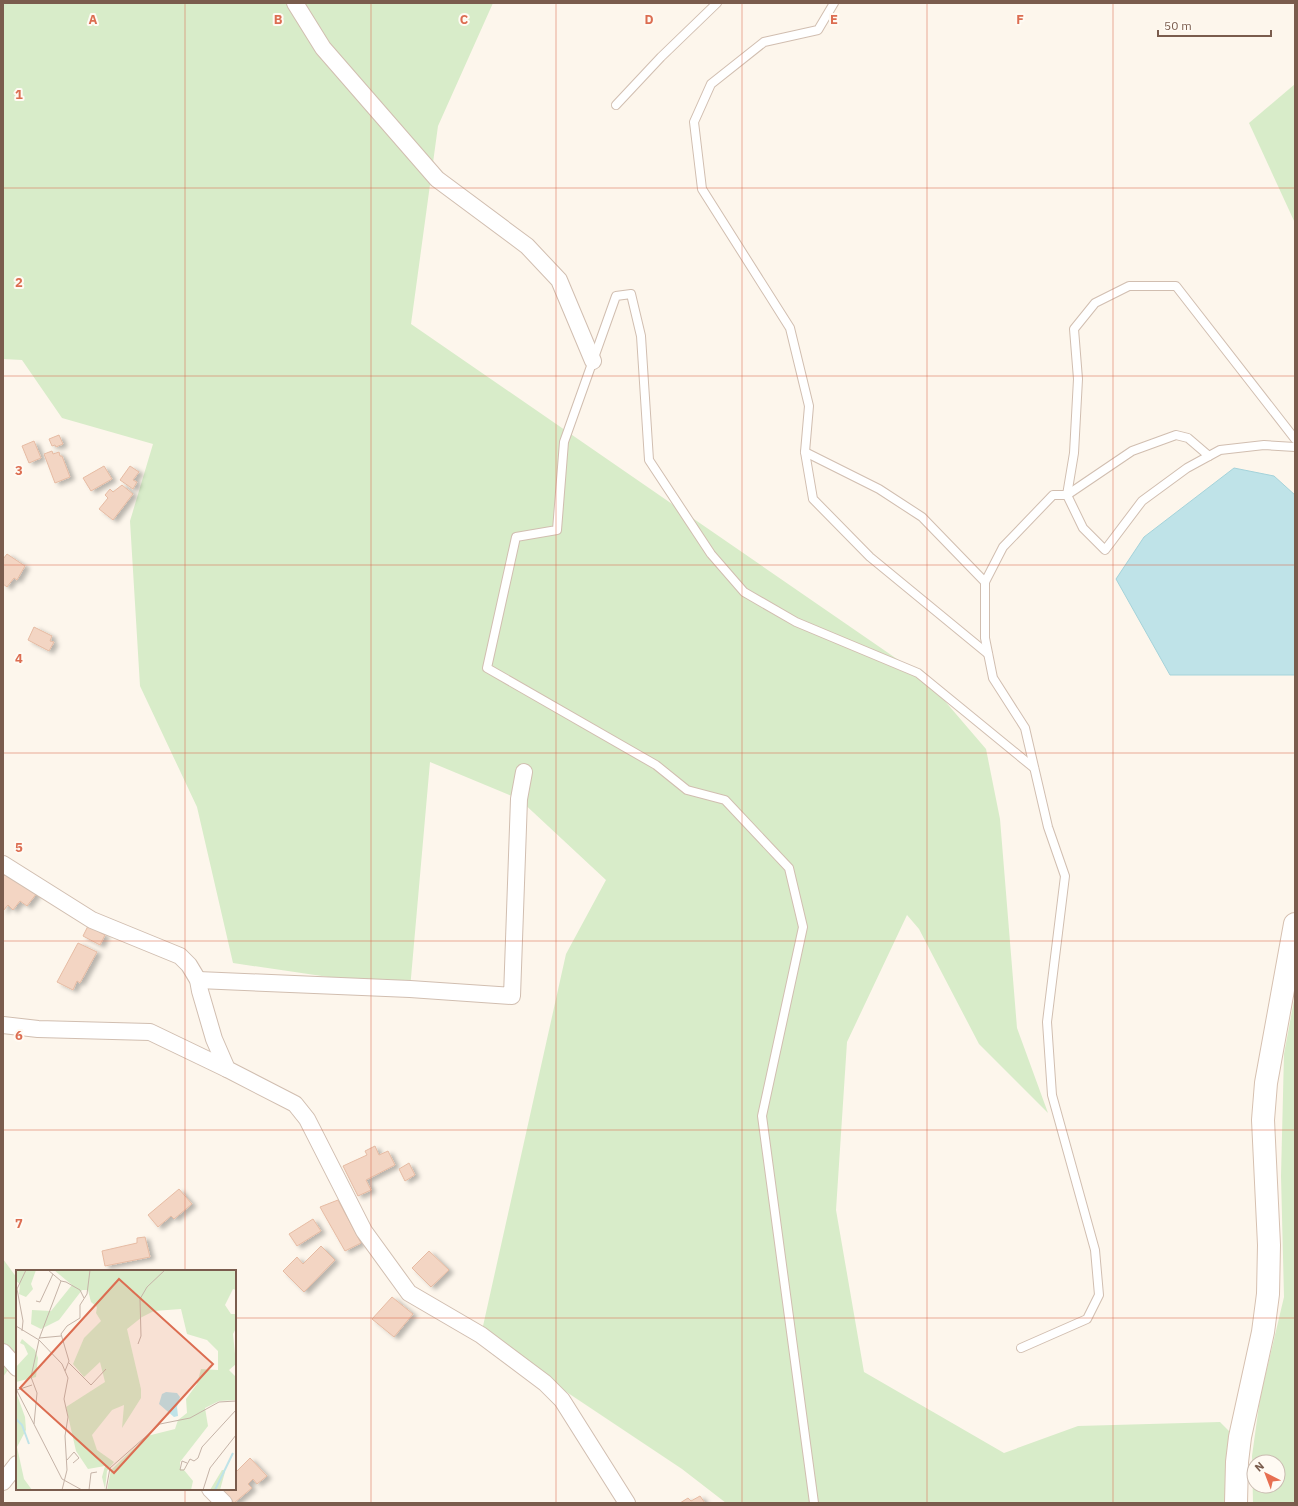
<svg xmlns="http://www.w3.org/2000/svg" width="1298" height="1506" font-family="'IBM Plex Sans',sans-serif">
<defs>
<filter id="shadow"><feDropShadow dx="4.5" dy="2.5" stdDeviation="2" flood-color="#0004"/></filter>
</defs>
<rect width="100%" height="100%" fill="#fdf6ec"/>
<g fill="#d8ecc9" fill-rule="evenodd">
<path d="M3,3H493L438,126L411,324L926,679L986,749L1000,819L1017,1028L1048,1113L979,1044L919,929L907,915L847,1042L836,1210L864,1372L1004,1453L1078,1426L1220,1422L1229,1431L1227,1503H726L682,1469L481,1335L566,954L606,880L519,799L430,762L410,989L233,963L197,807L140,686L130,521L153,444L62,418L22,360L3,359Z"/>
<path d="M1295,84V223L1249,123Z"/>
<path d="M1295,995V1503H1253L1252,1456L1260,1398L1284,1297L1281,1176L1284,1054ZM1254,1462H1278V1486H1254Z"/>
<path d="M3,1259L17,1278V1357L3,1377Z"/>
</g>
<path fill="#bfe3e8" stroke="#a5d3da" d="M1234,468L1274,476L1295,495V675H1170L1116,579L1144,537Z"/>
<g fill="#f3d5c3" stroke="#e6bba3" filter="url(#shadow)">
<path d="M59,435L63,444L56,447L55,445L52,446L49,439Z"/>
<path d="M34,441L41,458L29,463L22,446Z"/>
<path d="M52,451L53,454L59,452L60,456H62L70,477L55,483L44,454Z"/>
<path d="M104,466L112,479L91,491L83,478Z"/>
<path d="M130,466L139,472L133,480L137,482L133,489L120,480Z"/>
<path d="M122,485L133,494L113,520L99,509L108,498L105,495L110,489L113,492Z"/>
<path d="M7,554L25,566L17,580L14,578L7,587L3,584V559Z"/>
<path d="M34,627L52,636L50,641L54,642L49,651L28,640Z"/>
<path d="M5,875L37,893L27,906L20,901L13,910L8,905L3,911V877Z"/>
<path d="M88,926L105,935L100,945L83,936Z"/>
<path d="M78,943L97,952L80,983L77,981L73,990L57,982Z"/>
<path d="M375,1146L379,1155L388,1151L395,1165L366,1180L371,1190L358,1196L343,1166L367,1155L365,1151Z"/>
<path d="M409,1163L415,1175L405,1181L399,1169Z"/>
<path d="M179,1189L192,1204L174,1219L171,1216L158,1227L148,1215Z"/>
<path d="M338,1200L361,1243L345,1251L320,1207Z"/>
<path d="M313,1219L321,1231L297,1246L289,1234Z"/>
<path d="M145,1237L150,1257L105,1266L102,1251L137,1243V1238Z"/>
<path d="M321,1246L335,1260L304,1292L283,1271L297,1257L303,1264Z"/>
<path d="M429,1251L449,1270L431,1287L412,1268Z"/>
<path d="M392,1297L413,1314L394,1337L372,1319Z"/>
<path d="M250,1458L267,1476L257,1484L253,1479L248,1484L252,1488L234,1503L221,1489H235V1473Z"/>
<path d="M700,1496L705,1503H680L688,1498L691,1501Z"/>
</g>
<g fill="none" stroke-linecap="round" stroke-linejoin="round">
<defs>
<g id="lane">
<path d="M834,3L818,30L764,42L711,84L694,122L702,189L790,328L809,406L805,452L813,499L870,557L988,654"/>
<path d="M616,105L661,57L717,3"/>
<path d="M805,452L879,489L922,517L985,582"/>
<path d="M1067,495L1074,453L1078,379L1074,329L1095,303L1129,286H1176L1295,439"/>
<path d="M1067,495L1132,451L1176,435L1188,438L1209,456"/>
<path d="M1021,1348L1087,1319L1099,1295L1095,1250L1052,1095L1047,1022L1065,876L1048,827L1025,728L993,678L985,638V582L1003,547L1053,495H1067L1083,528L1105,550L1142,501L1187,468L1220,450L1264,445L1295,447"/>
<path d="M814,1503L762,1116L803,927L789,868L725,800L687,790L656,765L487,668L516,537L557,530L564,442L616,296L631,294L641,336L649,460L711,554L744,592L796,622L918,673L1034,768"/>
</g>
<g id="street">
<path d="M295,3L323,48L437,179L527,246L559,280L593,361"/>
<path d="M3,864L92,920L180,956L189,965L198,980L200,991L214,1039L227,1069L295,1104L307,1119L364,1231L409,1293L481,1335L545,1383L562,1400L627,1503"/>
<path d="M198,980L410,989L512,996L519,799L524,772"/>
<path d="M3,1025L38,1029L150,1032L227,1069"/>
<path d="M3,1352L17,1368"/>
<path d="M3,1482L17,1464"/>
<path d="M210,1489L224,1503"/>
</g>
<path id="secondary" d="M1236,1503L1237,1462L1240,1437L1263,1332L1268,1294L1269,1245L1263,1120L1266,1083L1295,924"/>
</defs>
<use href="#lane" stroke="#d1beb0" stroke-width="10"/>
<use href="#street" stroke="#d1beb0" stroke-width="18"/>
<use href="#secondary" stroke="#d6c0b0" stroke-width="24"/>
<use href="#lane" stroke="#fff" stroke-width="8"/>
<use href="#street" stroke="#fff" stroke-width="16"/>
<use href="#secondary" stroke="#fff" stroke-width="22"/>
</g>
<path fill="none" stroke="#dc6d51" stroke-width="1" stroke-opacity="0.55" d="M185,3V1271M371,3V1503M556,3V1503M742,3V1503M927,3V1503M1113,3V1503M3,188H1295M3,376H1295M3,565H1295M3,753H1295M3,941H1295M3,1130H1295M3,1318H17M235,1318H1295M185,1489V1503"/>
<g transform="translate(16 1270)">
<rect width="220" height="220" fill="#fdf6ec"/>
<path d="M0,0H20L15,14L17,19L10,27L3,24L4,14L0,11ZM38,0H220V20L217,19L209,35L215,44H220V58L217,64L220,94L213,100L220,107V130L203,131L189,138L192,156L164,192V199L168,200L177,211L175,220H91L95,200L131,166L159,159L162,150L171,143L170,129L181,114L185,99L202,100V81L191,70L171,64L165,39L138,41L126,47L111,59L125,119V128L106,158L108,135L96,140L76,165L81,180L98,192L91,201L89,219L86,207L89,196L72,199L60,181L50,137L89,112L84,92L68,107L57,94L68,68L85,51L80,43L81,37L75,32L72,20H66L43,50L25,59L15,54L16,40L35,41L56,15ZM6,69L19,80L22,88L20,107L0,112V97L12,84L8,75L4,73ZM0,122L9,147L10,160L1,177L8,209L16,220H0ZM206,200H209V202L204,220H194Z" fill="#d8ecc9"/>
<path d="M150,122L161,123L164,127L161,137L162,146L158,147L143,134L146,124Z" fill="#bfe3e8"/>
<path fill="none" stroke="#bfe3e8" stroke-width="2" d="M0,149L6,155L13,174M199,220L217,183"/>
<path fill="none" stroke="#c5b3a7" stroke-width="1" d="M32,0L45,11L50,12L64,20L68,28M20,31L24,32L37,4M0,56L23,70L15,107L21,123L18,154M6,61L7,51L1,19L10,0M23,68L45,66M23,69L45,11M23,70L46,94L49,101M122,74L125,66L124,29L131,17L149,0M53,93L75,115L90,99M0,119L46,209L66,220M1,120L16,115M51,190L58,182L63,188L57,193M171,193L166,191L164,200H168L174,189L178,191L182,188L186,177L220,140M46,220L51,200L49,166L52,147L48,129L52,108L49,101L53,91L45,64L51,56L64,48V35L71,24L74,0M73,220L75,203L81,202M90,220L94,198L144,154L174,148L203,132L220,131M187,220L194,198L220,165"/>
<path fill="#dc6d51" fill-opacity="0.15" stroke="#dc6d51" stroke-width="2" d="M103,9L197,94L98,203L4,118Z"/>
<rect width="220" height="220" fill="none" stroke="#7a5c4d" stroke-width="2"/>
</g>
<g font-size="13" text-anchor="middle" font-weight="bold" fill="#dc6d51" stroke="#fffaf3" stroke-width="4" stroke-linejoin="round" paint-order="stroke">
<text x="93" y="24">A</text>
<text x="278" y="24">B</text>
<text x="464" y="24">C</text>
<text x="649" y="24">D</text>
<text x="834" y="24">E</text>
<text x="1020" y="24">F</text>
<text x="19" y="99">1</text>
<text x="19" y="287">2</text>
<text x="19" y="475">3</text>
<text x="19" y="663">4</text>
<text x="19" y="852">5</text>
<text x="19" y="1040">6</text>
<text x="19" y="1228">7</text>
</g>
<rect width="1298" height="1506" fill="none" stroke="#7a5c4d" stroke-width="8"/>
<g transform="translate(1266 1474) rotate(318)"><circle r="19" fill="#fffaf3" stroke="#cabbb1"/>
<path d="M0-3L7 15L0 10L-7 15Z" fill="#e76f51"/>
<text y="-6" font-size="11" font-weight="bold" text-anchor="middle" fill="#7a5c4d">N</text>
</g>
<path d="M1158 30v6h113v-6" fill="none" stroke="#7a5c4d" stroke-width="2"/>
<text x="1164" y="30" font-size="12" fill="#7a5c4d" stroke="#fffaf3" stroke-width="3" paint-order="stroke">50 m</text>
</svg>
